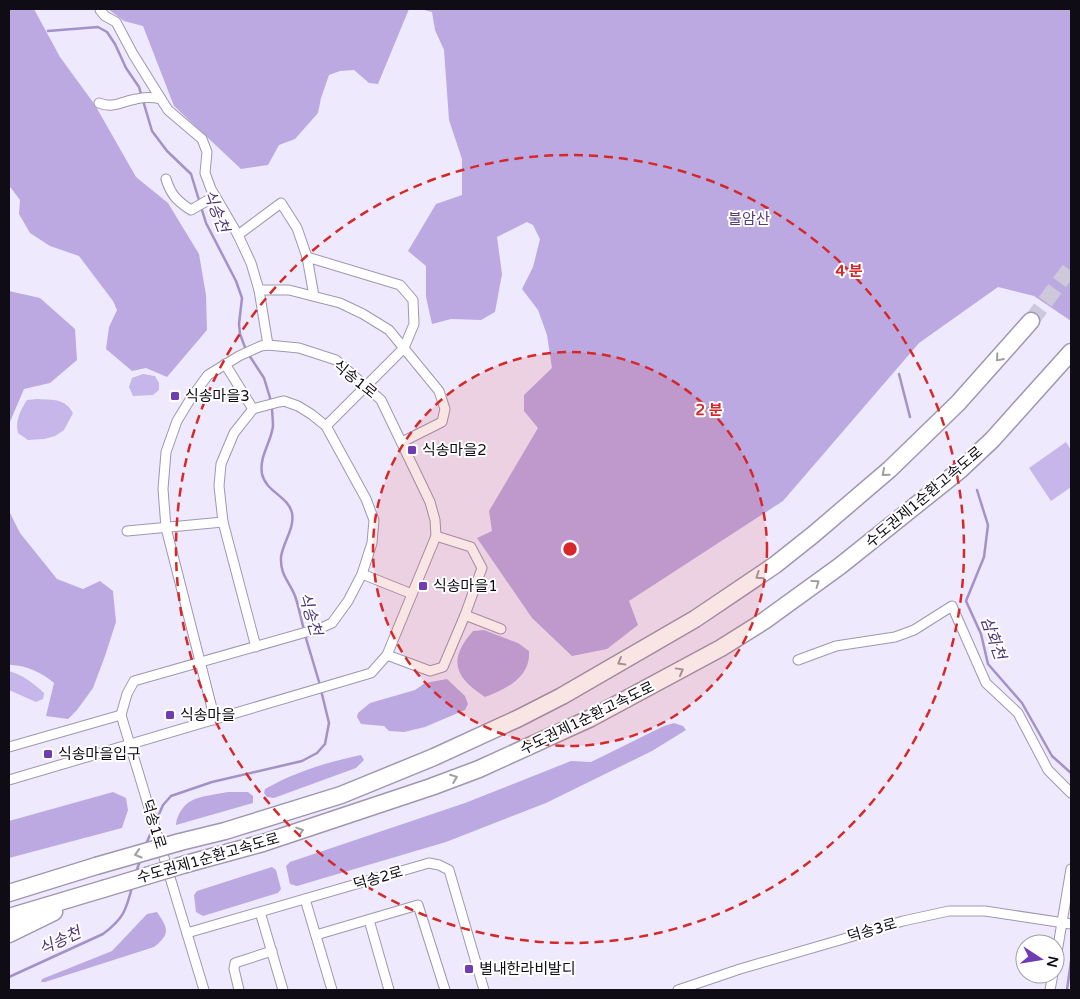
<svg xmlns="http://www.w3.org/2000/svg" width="1080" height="999" font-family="'Varela Round','Noto Sans KR',sans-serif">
<rect width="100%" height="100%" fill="#efe9fd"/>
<g fill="#c6b6e9">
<path d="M143,374L155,376L159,383V390L153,395L133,396L129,387L132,378Z"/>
<path d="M38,399C52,400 65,398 73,413L64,430L55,436L44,439L28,440L18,433C15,421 20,411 27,400Z"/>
<path d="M1066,442L1071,450V487L1051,501L1029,468Z"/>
<path d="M9,671C23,675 33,683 44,693L43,699L36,702L9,690Z"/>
</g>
<g fill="#bca9e2">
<path d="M9,9H34L60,57L95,105L136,177L168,203L199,254L206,295L207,330L167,377L146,368L132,371L106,349L109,327L117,310L113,301L79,256L50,246L30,233L19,214L20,200L11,188L9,187Z"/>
<path d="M108,9H409L378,84L369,83L354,70L340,71L329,75L321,98L318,113L295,139L279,145L268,165L241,169L174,106L143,26L124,21Z"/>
<path d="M420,9H1071V321L1034,296L998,287L919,343L783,501L629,601L638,625L607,649L572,656L532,618L477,538L492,531L489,511L538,428L524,411V395L552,368L547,335L538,310L522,289L533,267L540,239L533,225L527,222L497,237L502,274L495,312L481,320L451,319L432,324L426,297V266L408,251L436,204L462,195V159L449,120L444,50L435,30L432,12Z"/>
<path d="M9,291L40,298L75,329L77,360L50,383L24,389L9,424Z"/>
<path d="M9,511L20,533L57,579L83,589L100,581L113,591L116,622L105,656L93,688L77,710L68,719L46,716L54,683C43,673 24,664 9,665Z"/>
<path d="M484,630L518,643L529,651C531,677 506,689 485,697C455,678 447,660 473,631Z"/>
<path d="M447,679L465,696L468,704L465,710L425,727L404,732L389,731L384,726L361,724L357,717L358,713L370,703L415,690L425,683Z"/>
<path d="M674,723L683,726L686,730L652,751L546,803L446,842L297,886L290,884L286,866L290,862L465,803L571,761L591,762L664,726Z"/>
<path d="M361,755L364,760L356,768L274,798L267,797L264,793L265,789C295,772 327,762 361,755Z"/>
<path d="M113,792L126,798L128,810L122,828L9,858V821Z"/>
<path d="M228,792H248L253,796V803L176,825C176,817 183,805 191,801C199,796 218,794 228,792Z"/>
<path d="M272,867L276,870L281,889L278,893L203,916L196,912L194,895L197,891Z"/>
<path d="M157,912C168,928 171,934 154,947L45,982H41L42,979L112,951L147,914Z"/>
</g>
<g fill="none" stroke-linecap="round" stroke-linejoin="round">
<g stroke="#a391c8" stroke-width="2.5">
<path d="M48,31L98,27L107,32L115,44L126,68L139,87L152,131L167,151L191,174L206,223L236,281L242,298L239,324L240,334L246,350"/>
<path d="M249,355L264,378L271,401"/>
<path d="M899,374L910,417"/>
<path d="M272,407C272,413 273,420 273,426C271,443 259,456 262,474C266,492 288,496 292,513C295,528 283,542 281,557C280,575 289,581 295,596C299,607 301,619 304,630"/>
<path d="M977,490L988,525L984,557L966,601L981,634L988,664L1022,703L1052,756L1071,773"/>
<path d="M305,635L320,685"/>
<path d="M156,821L163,805L171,796L212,782L302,761L317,753L325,744L329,723L321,690"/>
<path d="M146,844L153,828"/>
<path d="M136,872L140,861"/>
<path d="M9,977L103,934C123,919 126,911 132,887"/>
<path d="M1067,990L1071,961"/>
</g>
<path stroke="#cdc8da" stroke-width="16" stroke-dasharray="16 8" stroke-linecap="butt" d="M1031,321L1071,267"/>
<defs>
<g id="street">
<path d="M100,10L105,16L116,22L133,54L161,99"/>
<path d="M99,103C113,109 123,101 136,99C144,97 153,97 161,99L168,110L202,139L207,152L205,173L211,189L238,235L251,263L259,290"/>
<path d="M166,179C171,195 177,201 191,210L215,196"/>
<path d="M238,235L281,203L297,228L307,257L314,296"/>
<path d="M307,257L400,285L413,300L414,324L404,348L326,426"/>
<path d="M268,345L259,290H289L340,303L363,314L389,330L439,391L445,409L442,422L402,442"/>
<path d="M225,364L253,409"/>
<path d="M127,531L223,522"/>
<path d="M362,574L412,594"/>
<path d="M465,615L501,629"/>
<path d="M387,655L430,671L443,667L465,615L482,568L471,547L436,536"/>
<path d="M798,660L836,646L895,637L914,630L952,606L986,683L1018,713L1048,770L1071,793"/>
<path d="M9,747L121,715"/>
<path d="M9,780L371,673L387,655L436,536L435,520L430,502L381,400L336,360L299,348L268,345L261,346L239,356L208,375L191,398L177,421L166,452L163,489L166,528L215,720"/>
<path d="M305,899L332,990"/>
<path d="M260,912L283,990"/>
<path d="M369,920L389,990"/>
<path d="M187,933L429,863L439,865L449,870L484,990"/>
<path d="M316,935L418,905L445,990"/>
<path d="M1055,964L1071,869"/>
<path d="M204,990L121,715L127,694L134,681L310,631H314L332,623L348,601L362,574L372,543L374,520L366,499L326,426L311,414L298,406L284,401L279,402L253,409L234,433L221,464L219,486L223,522L256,647"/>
<path d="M239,990L234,969L235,963L272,951"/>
<path d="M678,990L740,969L840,940L903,921L949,911H985L1071,924"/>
<path d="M1050,990L1053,974"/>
</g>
<g id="highway">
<path d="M180,842L225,831L341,795L434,757L519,718L562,696L695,619L775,565L814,534L890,469L958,403L1031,321"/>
<path d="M186,864L263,843L431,787L479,769L591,718L721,648L764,621L840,566L960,470L992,440L1071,352"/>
<path d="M9,893L96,866"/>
<path d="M9,917L103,889"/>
<path d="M9,934L54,912"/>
</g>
</defs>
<use href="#street" stroke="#9f97af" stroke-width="11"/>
<use href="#highway" stroke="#9f97af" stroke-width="19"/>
<use href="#street" stroke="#fff" stroke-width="9"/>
<use href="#highway" stroke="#fff" stroke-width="16"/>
<defs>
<g id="highway-bridge">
<path d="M96,866L180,842"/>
<path d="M103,889L186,864"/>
</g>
</defs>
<use href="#highway-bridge" stroke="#9f97af" stroke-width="19" stroke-linecap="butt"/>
<use href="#highway-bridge" stroke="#fff" stroke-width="16"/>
</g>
<defs><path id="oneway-chevron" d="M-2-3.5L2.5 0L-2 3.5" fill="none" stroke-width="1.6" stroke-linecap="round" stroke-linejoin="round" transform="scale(1.25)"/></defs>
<g stroke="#9f9ea1">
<use href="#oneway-chevron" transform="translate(999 358) rotate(131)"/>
<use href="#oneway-chevron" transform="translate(885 473) rotate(140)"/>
<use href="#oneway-chevron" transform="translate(759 576) rotate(146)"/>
<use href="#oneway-chevron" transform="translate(816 583) rotate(-36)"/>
<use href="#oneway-chevron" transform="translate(621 662) rotate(150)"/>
<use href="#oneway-chevron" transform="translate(680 671) rotate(-29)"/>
<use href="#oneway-chevron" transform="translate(454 778) rotate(-21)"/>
<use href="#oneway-chevron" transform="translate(300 831) rotate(-18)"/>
<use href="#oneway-chevron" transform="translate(138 854) rotate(164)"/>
</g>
<circle cx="570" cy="549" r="197" fill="#d62828" fill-opacity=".12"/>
<g fill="none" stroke="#d62828" stroke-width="2.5" stroke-dasharray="9 6">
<circle cx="570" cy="549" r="197"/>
<circle cx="570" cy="549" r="394"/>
</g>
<g fill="#6f3cb3" stroke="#fff" stroke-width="2">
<rect x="170" y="391" width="10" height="10" rx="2.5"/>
<rect x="407" y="445" width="10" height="10" rx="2.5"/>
<rect x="418" y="581" width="10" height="10" rx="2.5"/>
<rect x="165" y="710" width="10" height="10" rx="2.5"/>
<rect x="43" y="749" width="10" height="10" rx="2.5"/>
<rect x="464" y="964" width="10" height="10" rx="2.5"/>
</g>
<g text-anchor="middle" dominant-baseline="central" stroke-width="4" stroke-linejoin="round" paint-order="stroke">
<g font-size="15" fill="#563b80" stroke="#fff">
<text x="749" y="219">불암산</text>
</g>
<g font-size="15" fill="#0f0c15" stroke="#fff">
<text transform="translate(355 379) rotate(39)">식송1로</text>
<text transform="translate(924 497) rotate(-40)">수도권제1순환고속도로</text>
<text transform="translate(587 718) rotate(-26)">수도권제1순환고속도로</text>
<text transform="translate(154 824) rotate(73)">덕송1로</text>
<text transform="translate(208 858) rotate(-16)">수도권제1순환고속도로</text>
<text transform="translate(378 878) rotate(-16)">덕송2로</text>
<text transform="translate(872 930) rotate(-16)">덕송3로</text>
</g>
<g font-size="15" fill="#0f0c15" stroke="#fff" text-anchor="start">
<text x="185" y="396">식송마을3</text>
<text x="422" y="450">식송마을2</text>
<text x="433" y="586">식송마을1</text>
<text x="180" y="715">식송마을</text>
<text x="58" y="754">식송마을입구</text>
<text x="479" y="969">별내한라비발디</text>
</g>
<g font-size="16" font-style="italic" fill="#503579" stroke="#fff">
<text transform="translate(216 211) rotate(69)">식송천</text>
<text transform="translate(310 614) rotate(73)">식송천</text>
<text transform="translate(993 638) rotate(70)">삼화천</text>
<text transform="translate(60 941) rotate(-25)">식송천</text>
</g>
</g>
<circle cx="570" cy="549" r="8" fill="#d62828" stroke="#fff" stroke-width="2.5"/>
<g font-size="15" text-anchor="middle" font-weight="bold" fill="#d62828" stroke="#fff" stroke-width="4" stroke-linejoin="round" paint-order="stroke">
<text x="849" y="276">4 분</text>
<text x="709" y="415">2 분</text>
</g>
<rect width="1080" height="999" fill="none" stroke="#0f0c15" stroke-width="20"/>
<g transform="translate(1040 959) rotate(102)"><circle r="24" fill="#ffffff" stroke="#9f9ea1"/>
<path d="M0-4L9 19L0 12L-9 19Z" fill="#6f3cb3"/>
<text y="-8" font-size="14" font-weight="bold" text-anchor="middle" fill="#0f0c15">N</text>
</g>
</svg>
